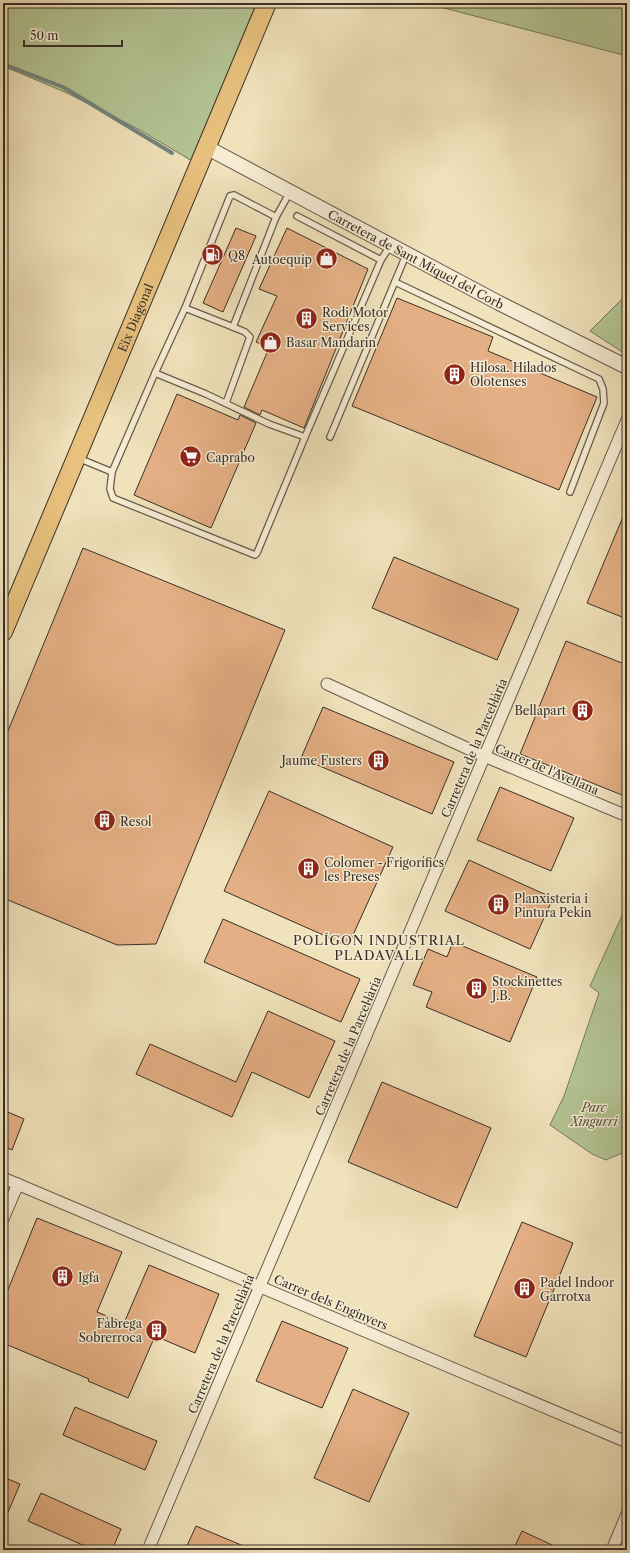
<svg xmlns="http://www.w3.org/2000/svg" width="630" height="1553" font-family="'Libre Caslon Text',serif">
<rect width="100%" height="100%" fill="#f0e2bb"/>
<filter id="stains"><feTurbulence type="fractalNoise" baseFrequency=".005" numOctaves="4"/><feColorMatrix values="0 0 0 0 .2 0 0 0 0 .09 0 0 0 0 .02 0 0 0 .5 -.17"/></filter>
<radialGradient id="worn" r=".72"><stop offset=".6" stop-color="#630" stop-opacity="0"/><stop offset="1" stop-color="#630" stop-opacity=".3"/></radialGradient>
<g fill="#b4c494" stroke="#767a5e">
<path d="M3,3H259L192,161L140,130L67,93L3,66Z"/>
<path d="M425,3H627V56Z"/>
<path d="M627,294V355L590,331Z"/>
<path d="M625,909L627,910V1151L606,1160L592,1154L550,1125L564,1096L599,993L590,986Z"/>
</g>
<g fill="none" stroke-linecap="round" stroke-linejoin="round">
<path stroke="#73857c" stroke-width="4" d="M3,64L63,87L172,153"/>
</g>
<g fill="#e4af84" stroke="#393027">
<path d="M236,228L256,236L223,312L203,303Z"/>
<path d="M287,228L368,269L304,428L262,410L260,415L244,407L269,348L256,342L277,296L259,289Z"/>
<path d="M397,298L493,337L488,351L597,397L559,490L352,406Z"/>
<path d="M177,394L238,420L240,415L256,423L211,528L134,495Z"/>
<path d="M627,507V619L587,603Z"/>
<path d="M83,548L285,630L156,944L117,945L3,898V743Z"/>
<path d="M394,557L519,609L497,660L372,608Z"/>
<path d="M566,641L627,665V797L520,754Z"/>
<path d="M323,707L454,762L432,814L301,758Z"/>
<path d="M500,787L574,818L551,871L477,840Z"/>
<path d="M269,791L393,847L348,946L224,891Z"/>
<path d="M469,860L553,898L530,949L445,911Z"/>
<path d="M223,919L360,979L341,1022L204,962Z"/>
<path d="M453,942L537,977L510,1042L426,1007L432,992L413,985L428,949L447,957Z"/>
<path d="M268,1011L335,1041L309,1098L252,1072L232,1117L136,1074L150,1044L236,1082Z"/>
<path d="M382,1082L491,1128L457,1208L348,1162Z"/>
<path d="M3,1110L24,1119L12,1150L3,1146Z"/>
<path d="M37,1218L122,1252L97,1312L124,1323L149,1265L219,1294L195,1353L155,1336L128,1398L88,1381L89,1379L3,1343V1302Z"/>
<path d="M522,1222L573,1243L526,1357L474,1336Z"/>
<path d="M282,1321L348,1348L322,1408L256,1381Z"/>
<path d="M353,1389L409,1413L369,1502L314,1478Z"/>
<path d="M75,1407L157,1441L145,1470L63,1435Z"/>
<path d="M3,1477L20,1484L3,1524Z"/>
<path d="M41,1493L121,1529L112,1550H94L28,1521Z"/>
<path d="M196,1526L253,1550H185Z"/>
<path d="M522,1531L563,1550H513Z"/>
</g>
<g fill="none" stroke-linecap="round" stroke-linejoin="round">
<defs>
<g id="service">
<path d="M297,216L381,260"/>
<path d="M395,282L599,379L603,389L604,403L570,492"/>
<path d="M185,308L233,327L276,217L290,192"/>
<path d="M155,373L206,394L269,424L305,437"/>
<path d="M226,403L250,337L245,332L233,327"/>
<path d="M330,437L406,255"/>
<path d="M78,458L112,472L155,373L185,308L230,196L234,195L276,217"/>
<path d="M112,472L110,489L113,498L255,555L257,553L305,437L381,260L390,246"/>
</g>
<g id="minor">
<path d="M327,684L484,756L627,816"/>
<path d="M3,1178L627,1442"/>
<path d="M3,1219L18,1184"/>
<path d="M148,1550L627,420"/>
<path d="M612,1550L627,1514"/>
</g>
<g id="tertiary">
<path id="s1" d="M206,147L499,303L627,367"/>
</g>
<g id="primary">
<path id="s2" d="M3,632L267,3"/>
</g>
</defs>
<use href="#service" stroke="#675c4c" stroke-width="8"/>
<use href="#minor" stroke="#675c4c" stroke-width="13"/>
<use href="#tertiary" stroke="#675c4c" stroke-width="16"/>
<use href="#primary" stroke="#393027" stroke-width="20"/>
<use href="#service" stroke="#f5ecd3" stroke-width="5.5"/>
<use href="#minor" stroke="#f5ecd3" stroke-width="11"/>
<use href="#tertiary" stroke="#f5ecd3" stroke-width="14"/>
<use href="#primary" stroke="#e8c17e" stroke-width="18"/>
</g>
<defs>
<symbol id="fuel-disc" viewBox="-11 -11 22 22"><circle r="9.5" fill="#8f2418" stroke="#f5ecd3"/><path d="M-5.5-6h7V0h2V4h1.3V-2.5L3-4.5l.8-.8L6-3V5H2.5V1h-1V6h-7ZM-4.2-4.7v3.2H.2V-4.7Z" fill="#fff"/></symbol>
<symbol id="shop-disc" viewBox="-11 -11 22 22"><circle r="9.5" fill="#8f2418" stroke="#f5ecd3"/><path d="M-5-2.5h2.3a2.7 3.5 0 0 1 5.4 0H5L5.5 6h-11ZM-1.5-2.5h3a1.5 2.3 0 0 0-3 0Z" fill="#fff"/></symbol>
<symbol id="building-disc" viewBox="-11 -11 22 22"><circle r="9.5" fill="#8f2418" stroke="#f5ecd3"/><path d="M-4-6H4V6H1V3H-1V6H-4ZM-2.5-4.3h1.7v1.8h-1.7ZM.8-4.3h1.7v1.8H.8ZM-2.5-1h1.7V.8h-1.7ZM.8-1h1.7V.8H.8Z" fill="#fff"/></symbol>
<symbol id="supermarket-disc" viewBox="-11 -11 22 22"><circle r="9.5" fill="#8f2418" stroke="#f5ecd3"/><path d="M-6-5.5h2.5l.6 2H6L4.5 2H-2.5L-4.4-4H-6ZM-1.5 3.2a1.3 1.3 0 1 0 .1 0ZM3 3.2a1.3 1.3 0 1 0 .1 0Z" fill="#fff"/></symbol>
</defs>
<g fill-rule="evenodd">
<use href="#fuel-disc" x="200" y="242" width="25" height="25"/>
<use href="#shop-disc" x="314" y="246" width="25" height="25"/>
<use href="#building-disc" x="294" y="306" width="25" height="25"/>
<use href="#shop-disc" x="258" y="330" width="25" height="25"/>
<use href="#building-disc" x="442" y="362" width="25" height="25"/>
<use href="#supermarket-disc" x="178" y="444" width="25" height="25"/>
<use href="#building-disc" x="570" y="698" width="25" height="25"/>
<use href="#building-disc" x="366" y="748" width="25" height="25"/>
<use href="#building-disc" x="92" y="808" width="25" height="25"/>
<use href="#building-disc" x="296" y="856" width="25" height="25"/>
<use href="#building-disc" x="486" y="892" width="25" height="25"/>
<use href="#building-disc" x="464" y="976" width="25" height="25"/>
<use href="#building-disc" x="50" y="1264" width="25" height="25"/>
<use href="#building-disc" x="512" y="1276" width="25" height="25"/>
<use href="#building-disc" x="144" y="1318" width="25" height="25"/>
</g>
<g text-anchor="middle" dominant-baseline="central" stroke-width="3" stroke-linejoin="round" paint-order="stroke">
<g font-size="12" fill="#393027" stroke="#f5ecd3" text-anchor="start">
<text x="228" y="255">Q8</text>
<text x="312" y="259" text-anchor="end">Autoequip</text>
<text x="322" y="312">Rodi Motor<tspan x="322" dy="14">Services</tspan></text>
<text x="286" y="342">Basar Mandarin</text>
<text x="470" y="367">Hilosa. Hilados<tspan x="470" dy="14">Olotenses</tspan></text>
<text x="206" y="457">Caprabo</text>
<text x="566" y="710" text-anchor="end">Bellapart</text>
<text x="362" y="760" text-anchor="end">Jaume Fusters</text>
<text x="120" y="821">Resol</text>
<text x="324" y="862">Colomer - Frigorífics<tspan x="324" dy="14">les Preses</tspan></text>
<text x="514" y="898">Planxisteria i<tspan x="514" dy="14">Pintura Pekin</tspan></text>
<text x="492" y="981">Stockinettes<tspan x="492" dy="14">J.B.</tspan></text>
<text x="78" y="1277">Igfa</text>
<text x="540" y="1282">Padel Indoor<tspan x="540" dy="14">Garrotxa</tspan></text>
<text x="142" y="1323" text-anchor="end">Fàbrega<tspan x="142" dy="14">Sobrerroca</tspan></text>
</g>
<g font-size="12" fill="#393027" stroke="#f5ecd3">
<text stroke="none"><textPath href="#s1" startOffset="238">Carretera de Sant Miquel del Corb</textPath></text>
<text stroke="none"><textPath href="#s2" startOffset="341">Eix Diagonal</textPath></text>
<text transform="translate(474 748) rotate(-67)">Carretera de la Parcel·lària</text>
<text transform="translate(547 769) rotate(23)">Carrer de l'Avellana</text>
<text transform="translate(348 1046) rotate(-67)">Carretera de la Parcel·lària</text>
<text transform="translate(331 1302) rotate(23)">Carrer dels Enginyers</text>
<text transform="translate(221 1344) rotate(-67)">Carretera de la Parcel·lària</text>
</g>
<g font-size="12" font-style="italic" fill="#524e3d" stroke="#f5ecd3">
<text x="594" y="1107">Parc<tspan x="594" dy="14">Xingurri</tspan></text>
</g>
<g font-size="13" letter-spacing="1" fill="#393027" stroke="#f5ecd3">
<text x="379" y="940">POLÍGON INDUSTRIAL<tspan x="379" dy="15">PLADAVALL</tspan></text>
</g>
</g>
<rect width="630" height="1553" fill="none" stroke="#f0e2bb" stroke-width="16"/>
<rect x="4" y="4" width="622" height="1545" fill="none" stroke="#393027" stroke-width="2"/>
<rect x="8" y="8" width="614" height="1537" fill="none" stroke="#393027"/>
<path d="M24 40v6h98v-6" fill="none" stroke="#393027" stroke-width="2"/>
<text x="30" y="40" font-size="12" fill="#393027" stroke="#f5ecd3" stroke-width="3" paint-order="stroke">50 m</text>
<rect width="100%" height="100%" filter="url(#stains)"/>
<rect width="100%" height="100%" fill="url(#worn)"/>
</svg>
